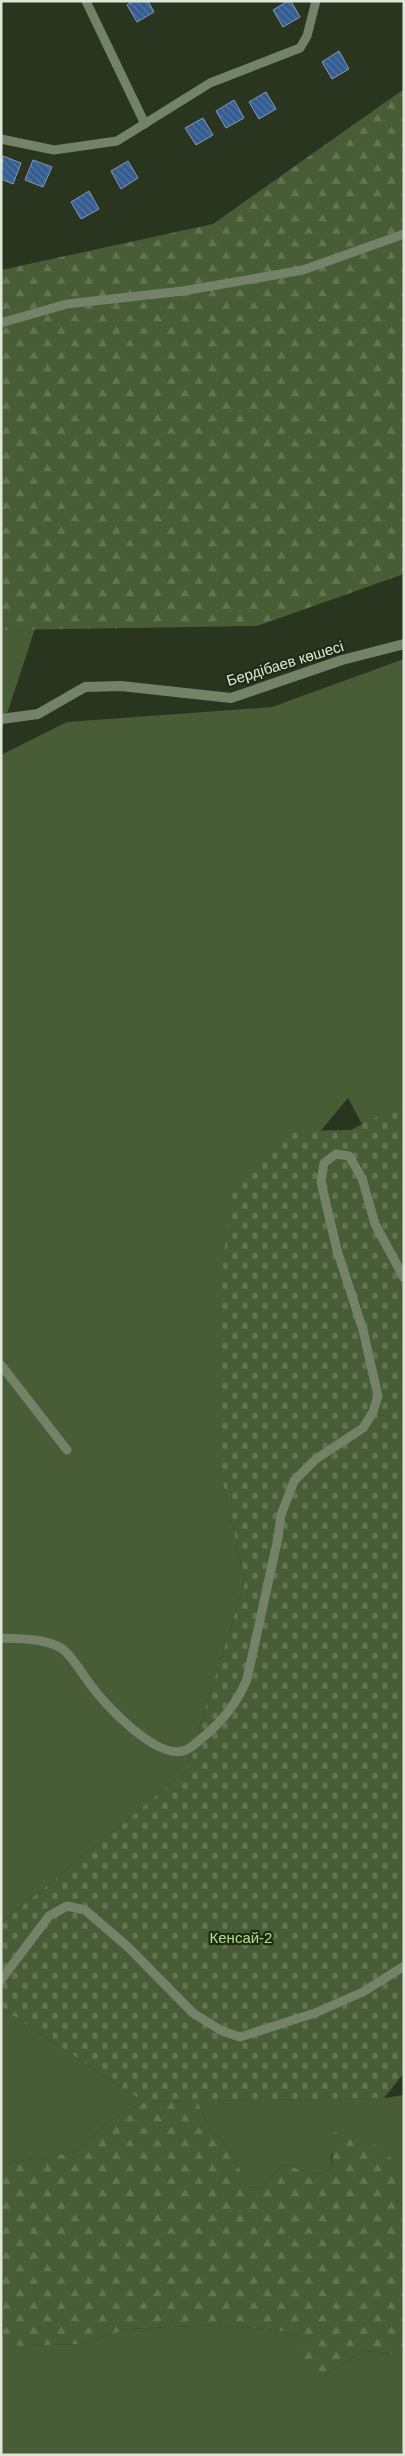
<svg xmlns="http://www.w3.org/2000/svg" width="405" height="2456" font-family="Helvetica,sans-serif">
<defs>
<pattern id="forest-firs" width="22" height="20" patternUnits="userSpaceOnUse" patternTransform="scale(1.25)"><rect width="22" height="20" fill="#485d36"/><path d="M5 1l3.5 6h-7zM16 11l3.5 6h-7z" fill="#627452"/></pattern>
<pattern id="cemetery-stones" width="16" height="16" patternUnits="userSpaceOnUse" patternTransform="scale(1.25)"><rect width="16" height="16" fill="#485d36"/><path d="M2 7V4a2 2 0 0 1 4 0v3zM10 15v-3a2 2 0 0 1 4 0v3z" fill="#627452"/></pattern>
<pattern id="building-back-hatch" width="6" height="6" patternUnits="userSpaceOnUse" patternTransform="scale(1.25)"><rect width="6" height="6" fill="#355d91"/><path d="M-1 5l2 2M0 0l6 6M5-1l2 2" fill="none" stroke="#5274a0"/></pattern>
</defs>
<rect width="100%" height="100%" fill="#29351f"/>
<g fill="#485d36">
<path d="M35,629L1,732V630Z"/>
<path d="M404,659V1221L362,1124L348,1098L287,1171L221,1474L245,1582L185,1772L1,1923V755L67,722L272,707Z"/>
<path d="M1,2008L144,2102L105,2124L76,2152L1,2164Z"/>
<path d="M404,2095V2206L331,2153L332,2169L317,2175L283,2164L262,2189L248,2187L230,2148L212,2131L197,2101L384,2098Z"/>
<path d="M217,2325L277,2330L301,2335L325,2375L363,2351L404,2354V2455H1V2335L18,2346L81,2344L128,2329Z"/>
</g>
<g fill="url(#forest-firs)">
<path d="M404,89V574L257,626L1,630V270L213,224Z"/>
<path d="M197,2101L212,2131L230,2148L248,2187L262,2189L283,2164L317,2175L332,2169L333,2132L374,2144L400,2166L395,2200L404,2206V2354L363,2351L325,2375L295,2358L301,2335L277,2330L217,2325L128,2329L81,2344L18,2346L3,2337L1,2164L76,2152L105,2124L144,2102Z"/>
</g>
<path fill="url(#cemetery-stones)" d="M404,1102V2073L384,2098L144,2102L1,2008V1923L185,1772L245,1582L221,1474L220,1299L230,1194L290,1131L351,1130Z"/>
<g fill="url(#building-back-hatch)" stroke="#889ab1">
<path d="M133,1H148L154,12L137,22L127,5Z"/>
<path d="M288,1H291L300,17L283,27L273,10Z"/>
<path d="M339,51L349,69L332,79L322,62Z"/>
<path d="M266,92L276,109L259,119L249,102Z"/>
<path d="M234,100L244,118L226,128L216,111Z"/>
<path d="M203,118L213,135L196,145L185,128Z"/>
<path d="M3,156L21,163L13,184L1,179Z"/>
<path d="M33,160L52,167L43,187L25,180Z"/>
<path d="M128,161L138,178L121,189L111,171Z"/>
<path d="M89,191L99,209L81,219L71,202Z"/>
</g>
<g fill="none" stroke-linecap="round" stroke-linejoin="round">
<g stroke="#748368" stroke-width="9">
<path d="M86,1L145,124"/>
<path d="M1,139L54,150L117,141L210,83L300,48L307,36L316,1"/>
<path d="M1,323L67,304L183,291L303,270L404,234"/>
<path d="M1,1365L67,1450"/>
<path d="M1,1638C21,1639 44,1638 61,1648C70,1653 83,1675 90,1684C105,1705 158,1762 186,1750C191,1748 197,1742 201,1739C222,1722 237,1704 247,1679L278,1538L281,1515L294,1481L316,1459L363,1428L373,1412L378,1396L363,1330L337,1250L321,1182L324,1163L336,1154L349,1156L362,1178L375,1224L404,1278"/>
<path d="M1,1980L49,1916L67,1906L85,1910L128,1947L193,2013L222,2031L240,2037L315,2013L363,1992L404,1966"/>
</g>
<path stroke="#748368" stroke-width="10" d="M1,719L38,714L85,687L121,686L231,698L342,660L404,644"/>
</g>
<g text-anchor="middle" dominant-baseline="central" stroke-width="4.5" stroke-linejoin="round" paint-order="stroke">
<g font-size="15" fill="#dfe7d9" stroke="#1f2b15">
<text transform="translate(285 663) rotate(-17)">Бердібаев көшесі</text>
</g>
<g font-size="15" fill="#b1e087" stroke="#1f2b15">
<text x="241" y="1937">Кенсай-2</text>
</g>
</g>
<rect width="405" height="2456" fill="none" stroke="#dfe7d9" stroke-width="5"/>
</svg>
